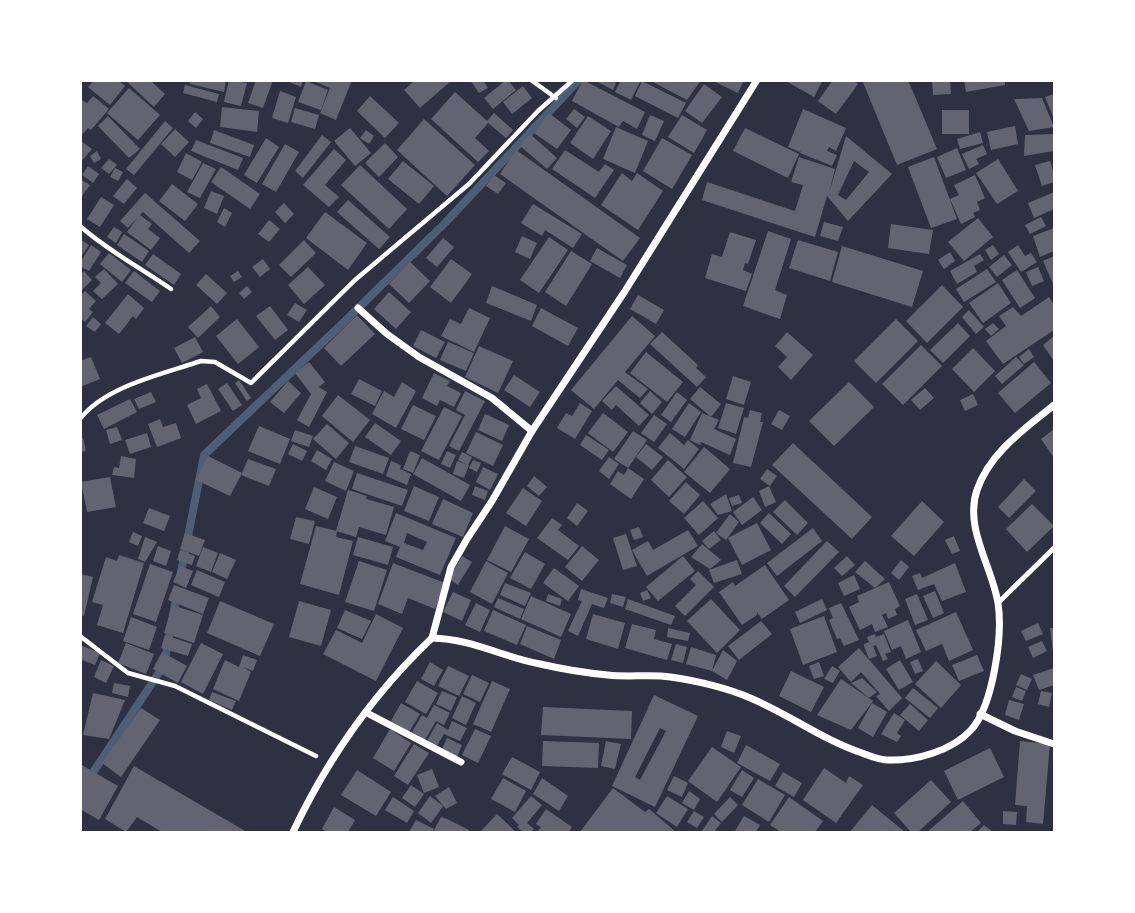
<svg xmlns="http://www.w3.org/2000/svg" width="1135" height="913" font-family="Quicksand,sans-serif">
<rect width="100%" height="100%" fill="#2d3142"/>
<g fill="none" stroke-linecap="round" stroke-linejoin="round">
<g stroke="#4f5d75" stroke-width="8">
<path d="M180,577L204,455L343,323L445,223L579,80"/>
<path d="M88,780L164,665L177,593"/>
</g>
</g>
<g fill="#626471" fill-rule="evenodd">
<path d="M94,80H118L125,86L110,105L88,87Z"/>
<path d="M125,80H150L165,94L154,107Z"/>
<path d="M190,80H226L224,92L190,84Z"/>
<path d="M229,80L247,83L241,106L224,102Z"/>
<path d="M256,80H273L263,108L248,103Z"/>
<path d="M285,80H303L301,87Z"/>
<path d="M311,80H352L336,120L320,113L330,88Z"/>
<path d="M415,80H452L420,108L404,90Z"/>
<path d="M470,80H483L488,88L479,93Z"/>
<path d="M506,80H508L516,90L493,109L484,98Z"/>
<path d="M583,80L645,112L637,129L623,121L619,127L572,101Z"/>
<path d="M594,80H612L616,83L613,90Z"/>
<path d="M621,80H641L631,100L615,92Z"/>
<path d="M649,80H701L687,100Z"/>
<path d="M711,80H744L738,93Z"/>
<path d="M784,80H823L814,97Z"/>
<path d="M833,80H853L858,84L836,114L818,101Z"/>
<path d="M862,80H908L937,149L897,165Z"/>
<path d="M932,80H950L951,94L933,95Z"/>
<path d="M964,80H1005V85L966,92Z"/>
<path d="M306,81L328,90L321,110L298,102Z"/>
<path d="M642,81L686,103L678,118L635,96Z"/>
<path d="M704,84L722,97L702,123L685,111Z"/>
<path d="M185,85L219,94L217,102L183,93Z"/>
<path d="M523,86L532,98L512,114L503,102Z"/>
<path d="M129,88L160,115L138,140L107,113Z"/>
<path d="M280,91L296,97L288,123L272,118Z"/>
<path d="M455,92L487,121L494,113L513,130L506,138L488,123L475,138L489,151L478,162L431,119Z"/>
<path d="M1054,94V119L1045,97Z"/>
<path d="M93,96L109,109L91,130L88,128L80,137V102L82,100L87,103Z"/>
<path d="M370,96L399,123L385,138L357,111Z"/>
<path d="M1042,98L1054,127L1029,131L1014,99Z"/>
<path d="M222,107L259,111L257,132L220,127Z"/>
<path d="M295,108L319,115L315,129L291,122Z"/>
<path d="M574,109L585,117L577,128L566,119Z"/>
<path d="M803,109L846,128L836,151L829,147L827,151L837,155L832,166L800,153L801,150L800,152L788,147Z"/>
<rect x="942" y="110" width="27" height="24"/>
<path d="M195,112L203,119L196,128L188,121Z"/>
<path d="M549,113L571,130L557,149L534,133Z"/>
<path d="M650,115L664,121L655,141L642,135Z"/>
<path d="M682,115L707,130L694,153L668,137Z"/>
<path d="M108,116L140,149L129,158L98,126Z"/>
<path d="M588,116L611,131L593,159L570,143Z"/>
<path d="M424,119L475,165L447,196L397,150Z"/>
<path d="M165,121L173,128L134,175L126,169Z"/>
<path d="M1015,126L1018,144L991,150L987,132Z"/>
<path d="M616,127L648,141L635,173L603,159Z"/>
<path d="M350,128L371,153L355,166L334,141Z"/>
<path d="M745,128L799,154L788,178L733,151Z"/>
<path d="M175,129L189,142L175,157L161,144Z"/>
<path d="M214,130L254,145L250,157L210,143Z"/>
<path d="M366,130L374,136L369,144L360,138Z"/>
<path d="M980,132L983,143L960,149L957,139Z"/>
<path d="M530,134L557,158L547,169L520,146Z"/>
<path d="M1054,134V151L1024,156L1025,135Z"/>
<path d="M322,135L331,142L303,178L295,171Z"/>
<path d="M846,136L892,174L848,221L827,196L815,237L702,200L707,182L795,211L803,185L791,182L799,157L835,169L829,193ZM854,161L869,172L846,200L838,195Z"/>
<path d="M266,138L279,147L257,183L244,175Z"/>
<path d="M662,138L692,155L672,189L643,171Z"/>
<path d="M80,140L92,149L80,163Z"/>
<path d="M196,140L243,158L238,170L191,151Z"/>
<path d="M385,143L398,157L379,177L365,163Z"/>
<path d="M285,144L299,152L276,192L262,184Z"/>
<path d="M983,145L987,154L976,159L979,164L969,169L962,154Z"/>
<path d="M957,148L966,170L946,178L937,157Z"/>
<path d="M334,149L346,160L325,185L339,197L329,207L303,185Z"/>
<path d="M516,150L640,238L623,261L500,174Z"/>
<path d="M565,150L599,172L605,164L614,170L595,198L552,169Z"/>
<path d="M97,151L101,159L94,163L90,156Z"/>
<path d="M186,153L202,162L192,180L177,172Z"/>
<path d="M934,157L957,219L931,228L908,167Z"/>
<path d="M109,159L117,165L109,174L101,168Z"/>
<path d="M998,159L1018,191L997,204L976,173Z"/>
<path d="M403,161L434,186L419,204L388,179Z"/>
<path d="M1050,161L1054,174V182L1042,186L1035,165Z"/>
<path d="M203,163L216,169L200,198L187,192Z"/>
<path d="M360,165L407,209L389,229L341,185Z"/>
<path d="M88,166L99,174L93,183L82,175Z"/>
<path d="M221,167L260,194L250,209L211,182Z"/>
<path d="M115,168L123,172L118,181L110,177Z"/>
<path d="M622,173L632,181L637,173L663,191L638,230L601,205Z"/>
<path d="M494,175L506,183L498,194L486,186Z"/>
<path d="M975,175L985,198L977,202L980,210L973,213L975,217L961,224L950,199L959,195L954,185Z"/>
<path d="M80,179L90,185L80,199Z"/>
<path d="M127,179L137,188L124,204L113,196Z"/>
<path d="M172,184L198,204L185,221L159,201Z"/>
<path d="M211,191L224,196L217,214L204,208Z"/>
<path d="M1054,192V209L1034,218L1028,203Z"/>
<path d="M145,193L200,241L189,253L143,212L140,215L152,224L148,229L160,238L151,250L127,232L138,217L128,228L120,221Z"/>
<path d="M101,197L114,205L100,227L87,219Z"/>
<path d="M348,200L390,237L379,249L337,212Z"/>
<path d="M284,203L294,214L285,223L275,212Z"/>
<path d="M533,204L582,234L573,248L545,230L542,236L521,223Z"/>
<path d="M224,208L232,213L225,227L217,222Z"/>
<path d="M325,212L367,243L348,270L306,238Z"/>
<path d="M1041,217L1046,226L1030,234L1025,225Z"/>
<path d="M978,218L993,237L964,261L948,242Z"/>
<path d="M269,220L280,229L269,242L258,234Z"/>
<path d="M824,222L843,227L838,241L820,236Z"/>
<path d="M891,224L933,230L929,254L888,248Z"/>
<path d="M114,227L122,232L116,243L107,237Z"/>
<path d="M1054,228V251L1040,257L1033,236Z"/>
<path d="M768,231L791,239L775,290L787,295L780,319L743,306Z"/>
<path d="M730,232L756,240L748,264L745,263L743,270L752,274L746,291L705,278L712,254L722,257Z"/>
<path d="M124,234L149,251L142,262L117,245Z"/>
<path d="M522,236L537,243L530,259L515,252Z"/>
<path d="M549,237L568,250L539,293L520,280Z"/>
<path d="M443,238L454,247L437,267L426,258Z"/>
<path d="M80,239L89,245L80,258Z"/>
<path d="M304,240L316,253L291,277L279,265Z"/>
<path d="M798,240L838,252L830,281L789,268Z"/>
<path d="M91,245L101,252L89,271L80,266V263Z"/>
<path d="M993,245L999,254L991,260L985,250Z"/>
<path d="M1018,245L1025,256L1031,253L1037,262L1021,272L1008,252Z"/>
<path d="M842,246L923,271L912,307L832,282Z"/>
<path d="M597,248L627,265L620,278L590,261Z"/>
<path d="M571,251L592,264L566,306L545,292Z"/>
<path d="M950,252L955,261L944,269L938,260Z"/>
<path d="M109,253L131,270L122,282L100,264Z"/>
<path d="M153,254L181,274L174,285L145,265Z"/>
<path d="M980,254L984,260L974,266L977,272L957,284L950,271Z"/>
<path d="M1004,255L1012,265L997,277L989,267Z"/>
<path d="M1054,256V286L1043,261Z"/>
<path d="M263,259L270,269L260,277L252,267Z"/>
<path d="M451,259L472,274L451,303L430,287Z"/>
<path d="M410,262L430,281L409,303L389,284Z"/>
<path d="M308,267L325,285L304,304L288,285Z"/>
<path d="M1038,267L1044,281L1032,286L1026,272Z"/>
<path d="M104,269L118,284L102,299L93,291L101,283L95,277Z"/>
<path d="M987,269L996,282L964,302L956,289Z"/>
<path d="M1017,270L1035,298L1020,308L1002,280Z"/>
<path d="M84,271L92,280L80,292V275Z"/>
<path d="M134,271L160,291L152,302L125,283Z"/>
<path d="M238,271L242,277L234,282L230,276Z"/>
<path d="M206,274L227,293L217,304L196,285Z"/>
<path d="M998,283L1011,303L983,323L969,303Z"/>
<path d="M942,285L963,307L927,343L906,321Z"/>
<path d="M247,286L252,292L244,299L239,293Z"/>
<path d="M492,286L537,305L531,321L486,303Z"/>
<path d="M85,291L96,301L89,309L93,312L85,322L80,318V296Z"/>
<path d="M389,292L411,312L396,329L374,309Z"/>
<path d="M128,294L144,308L136,319L133,316L119,334L105,323Z"/>
<path d="M638,295L664,310L656,324L630,309Z"/>
<path d="M1049,297L1054,305V330L1003,364L986,341L1006,326L999,316L1013,307L1021,316Z"/>
<path d="M295,303L307,310L299,322L287,315Z"/>
<path d="M211,306L220,317L198,338L188,327Z"/>
<path d="M270,306L288,330L275,340L256,316Z"/>
<path d="M469,308L490,318L474,352L441,336L450,319L461,324Z"/>
<path d="M541,308L578,328L568,346L532,326Z"/>
<path d="M969,310L984,327L976,334L962,317Z"/>
<path d="M357,315L375,334L341,366L324,348Z"/>
<path d="M632,316L655,336L625,372L648,389L640,398L618,380L594,409L571,390Z"/>
<path d="M93,317L101,324L95,332L86,326Z"/>
<path d="M237,319L259,347L238,364L216,336Z"/>
<path d="M896,319L918,341L876,383L854,361Z"/>
<path d="M958,323L970,336L943,363L930,350Z"/>
<path d="M993,323L999,329L991,336L985,329Z"/>
<path d="M421,330L445,342L436,358L413,346Z"/>
<path d="M662,332L698,365L696,368L706,377L697,387L650,344Z"/>
<path d="M787,332L813,355L791,380L778,367L787,357L775,346Z"/>
<path d="M1054,336V361L1043,345Z"/>
<path d="M195,337L203,352L182,363L174,348Z"/>
<path d="M448,342L474,353L466,371L440,360Z"/>
<path d="M921,345L942,366L903,405L882,384Z"/>
<path d="M479,346L513,361L498,393L465,377Z"/>
<path d="M973,348L995,371L974,392L952,369Z"/>
<path d="M1029,349L1034,357L1024,364L1019,357Z"/>
<path d="M646,352L683,382L667,402L630,373Z"/>
<path d="M91,357L100,379L80,387V361Z"/>
<path d="M1016,357L1024,365L1002,384L995,376Z"/>
<path d="M309,362L325,382L319,387L327,392L309,427L297,420L311,394L295,373Z"/>
<path d="M1034,362L1051,383L1015,413L998,393Z"/>
<path d="M434,373L450,381L447,386L461,393L454,407L440,400L437,406L422,398Z"/>
<path d="M514,375L540,392L530,407L504,390Z"/>
<path d="M733,376L751,382L744,405L726,399Z"/>
<path d="M359,379L382,391L375,406L351,394Z"/>
<path d="M239,380L251,398L247,401L235,383Z"/>
<path d="M288,381L301,393L284,413L270,402Z"/>
<path d="M402,382L416,391L396,428L372,414L384,391L394,397Z"/>
<path d="M849,382L874,407L834,446L809,421Z"/>
<path d="M227,383L242,405L233,411L218,389Z"/>
<path d="M207,384L221,411L196,424L187,405L201,398L197,389Z"/>
<path d="M616,386L649,415L639,426L616,405L612,410L602,401Z"/>
<path d="M700,387L721,404L711,417L690,399Z"/>
<path d="M925,388L934,398L920,410L911,400Z"/>
<path d="M465,391L485,401L459,451L449,446L465,415L456,410Z"/>
<path d="M650,391L662,402L652,414L640,403Z"/>
<path d="M151,392L156,402L139,409L134,399Z"/>
<path d="M677,392L687,400L671,422L661,415Z"/>
<path d="M973,394L978,405L965,411L960,400Z"/>
<path d="M338,395L370,420L353,442L322,416Z"/>
<path d="M130,399L137,412L104,429L97,415Z"/>
<path d="M580,403L592,411L575,439L557,428L566,413L572,416Z"/>
<path d="M689,403L701,412L685,437L672,429Z"/>
<path d="M726,403L744,408L736,434L718,428Z"/>
<path d="M413,405L436,416L424,440L401,429Z"/>
<path d="M444,407L462,416L439,460L421,451Z"/>
<path d="M750,410L762,413L760,422H763L751,467L733,463L744,417L748,418Z"/>
<path d="M779,410L790,416L782,430L771,424Z"/>
<path d="M603,413L628,432L613,452L588,433Z"/>
<path d="M702,413L719,420L714,429L736,439L730,455L701,442L700,445L690,440Z"/>
<path d="M485,414L509,425L502,441L478,430Z"/>
<path d="M654,415L667,424L654,442L641,433Z"/>
<path d="M160,419L163,427L176,423L181,438L157,447L148,424Z"/>
<path d="M375,423L401,441L391,455L365,437Z"/>
<path d="M327,424L349,443L336,459L313,439Z"/>
<path d="M259,426L290,439L280,464L248,451Z"/>
<path d="M117,427L122,440L110,444L106,430Z"/>
<path d="M1054,429V458L1041,439Z"/>
<path d="M295,430L313,436L309,447L291,441Z"/>
<path d="M633,431L647,440L628,468L614,459Z"/>
<path d="M476,432L503,445L493,466L466,453Z"/>
<path d="M147,433L151,447L130,454L125,440Z"/>
<path d="M670,433L684,445L688,440L699,449L684,469L658,448Z"/>
<path d="M586,435L609,450L602,460L580,445Z"/>
<path d="M83,438L86,451L80,452V439Z"/>
<path d="M793,443L872,517L852,539L772,465Z"/>
<path d="M293,444L307,451L302,461L288,454Z"/>
<path d="M646,444L663,457L652,470L636,457Z"/>
<path d="M355,446L389,458L383,474L349,462Z"/>
<path d="M704,447L730,469L710,493L684,472Z"/>
<path d="M317,450L332,459L326,470L311,461Z"/>
<path d="M410,451L420,455L413,473L403,469Z"/>
<path d="M447,451L456,455L450,468L441,464Z"/>
<path d="M462,452L472,457L468,465L458,460Z"/>
<path d="M121,456L136,459L134,478L112,475L114,467L119,468Z"/>
<path d="M208,456L242,473L230,496L196,480Z"/>
<path d="M609,457L619,464L609,479L599,471Z"/>
<path d="M422,458L470,485L461,501L413,474Z"/>
<path d="M248,459L276,469L269,486L241,475Z"/>
<path d="M473,460L481,463L477,472L469,468Z"/>
<path d="M668,460L687,477L669,497L651,480Z"/>
<path d="M391,461L401,465L400,469L411,474L407,485L386,476Z"/>
<path d="M457,461L469,465L464,478L453,474Z"/>
<path d="M334,462L354,471L346,491L325,481Z"/>
<path d="M483,467L498,474L490,490L476,482Z"/>
<path d="M628,468L644,479L631,499L610,484L618,471L624,475Z"/>
<path d="M767,469L777,476L770,486L760,479Z"/>
<path d="M357,473L408,490L402,506L352,489Z"/>
<path d="M534,476L547,487L539,496L527,486Z"/>
<path d="M110,477L116,507L87,512L81,482Z"/>
<path d="M1024,479L1036,491L1009,518L998,507Z"/>
<path d="M686,482L700,495L684,514L669,501Z"/>
<path d="M414,486L439,497L429,521L404,511Z"/>
<path d="M475,486L488,491L485,500L472,495Z"/>
<path d="M769,486L776,502L765,507L759,491Z"/>
<path d="M314,487L337,497L328,519L305,509Z"/>
<path d="M523,488L542,501L526,526L506,513Z"/>
<path d="M348,490L367,496L366,499L394,507L386,535L359,527L356,537L336,531Z"/>
<path d="M726,494L732,511L718,515L710,504Z"/>
<path d="M739,495L742,503L732,506L729,498Z"/>
<path d="M753,497L762,510L742,525L733,512Z"/>
<path d="M443,499L473,513L463,537L432,524Z"/>
<path d="M785,500L808,523L797,535L773,512Z"/>
<path d="M703,501L718,518L699,535L684,518Z"/>
<path d="M922,501L944,522L914,556L891,536Z"/>
<path d="M577,503L588,511L577,526L567,518Z"/>
<path d="M1032,504L1054,526L1027,552L1006,529Z"/>
<path d="M149,508L170,516L164,531L143,523Z"/>
<path d="M396,513L456,538L440,575L396,557L400,547L385,541ZM407,533L427,542L423,550L404,543Z"/>
<path d="M769,513L791,534L782,544L760,523Z"/>
<path d="M730,514L739,522L726,540L716,533Z"/>
<path d="M296,517L315,521L309,544L290,539Z"/>
<path d="M552,518L562,525L558,530L579,546L568,560L537,538Z"/>
<path d="M757,523L771,550L742,565L728,538Z"/>
<path d="M316,526L337,531L336,537L353,541L339,595L300,584Z"/>
<path d="M505,526L529,539L511,572L487,560Z"/>
<path d="M639,527L643,537L634,540L630,530Z"/>
<path d="M813,528L822,541L777,576L767,563Z"/>
<path d="M688,530L698,546L647,576L632,550L648,541L653,550Z"/>
<path d="M714,531L721,540L709,549L702,541Z"/>
<path d="M133,532L142,536L138,546L129,542Z"/>
<path d="M185,533L205,540L199,556L180,549Z"/>
<path d="M626,534L637,566L623,570L613,538Z"/>
<path d="M954,536L960,551L952,554L945,540Z"/>
<path d="M145,537L157,542L145,562L138,559Z"/>
<path d="M358,537L393,547L388,565L353,555Z"/>
<path d="M827,541L839,552L795,597L784,586Z"/>
<path d="M702,544L721,560L710,569L691,557Z"/>
<path d="M158,546L171,551L166,566L153,561Z"/>
<path d="M582,546L599,560L582,581L565,567Z"/>
<path d="M203,547L218,553L211,572L196,566Z"/>
<path d="M180,550L195,556L192,565L177,560Z"/>
<path d="M525,552L545,564L531,589L510,578Z"/>
<path d="M220,553L236,560L227,579L212,572Z"/>
<path d="M119,555L144,563L123,633L97,625L103,605L92,602L106,557L117,561Z"/>
<path d="M462,556L472,562L458,585L449,579Z"/>
<path d="M683,556L695,571L658,601L646,587Z"/>
<path d="M847,556L855,565L842,576L834,568Z"/>
<path d="M737,560L742,574L714,583L709,570Z"/>
<path d="M901,560L909,567L899,580L891,573Z"/>
<path d="M359,561L387,570L374,611L345,602Z"/>
<path d="M486,561L508,573L492,604L470,592Z"/>
<path d="M865,561L885,579L875,588L855,572Z"/>
<path d="M393,563L445,583L435,609L408,598L402,614L378,604Z"/>
<path d="M955,563L966,592L942,601L934,584L918,590L912,576L920,573L922,578Z"/>
<path d="M150,564L173,572L156,622L133,614Z"/>
<path d="M765,565L789,600L762,619L757,612V615L742,625L719,592L733,582L735,586Z"/>
<path d="M180,566L193,571L186,588L173,582Z"/>
<path d="M554,568L579,586L568,601L543,583Z"/>
<path d="M197,570L225,582L219,597L191,585Z"/>
<path d="M698,571L714,587L685,616L675,606L696,585L690,579Z"/>
<path d="M80,574L93,577L84,616L80,615Z"/>
<path d="M854,575L860,589L844,596L838,583Z"/>
<path d="M889,582L900,606L895,609L897,615L888,619L886,613L882,615L888,627L875,632L872,624L860,630L849,607L859,602L857,596Z"/>
<path d="M505,583L531,593L525,606L500,595Z"/>
<path d="M174,585L209,598L203,614L168,600Z"/>
<path d="M581,589L608,598L604,608L592,604L578,636L568,631L582,601L578,600Z"/>
<path d="M647,590L651,598L643,601L640,593Z"/>
<path d="M935,591L944,613L933,618L923,596Z"/>
<path d="M453,592L471,600L462,621L443,612Z"/>
<path d="M548,594L562,599L560,606L546,601Z"/>
<path d="M612,594L626,597L623,607L610,603Z"/>
<path d="M917,594L928,620L915,625L905,599Z"/>
<path d="M531,596L571,614L561,637L521,619Z"/>
<path d="M498,598L524,609L520,619L494,607Z"/>
<path d="M628,599L675,616L671,625L625,609Z"/>
<path d="M711,599L740,630L717,653L687,621Z"/>
<path d="M822,599L827,610L800,623L795,612Z"/>
<path d="M220,601L274,624L260,656L207,633Z"/>
<path d="M299,601L331,610L321,646L289,637Z"/>
<path d="M476,603L490,610L480,632L465,625Z"/>
<path d="M841,603L859,640L844,646L840,638L837,639L829,620L833,618L829,608Z"/>
<path d="M172,605L203,615L194,643L164,633Z"/>
<path d="M345,610L371,621L362,639L337,628Z"/>
<path d="M493,610L526,625L517,645L484,631Z"/>
<path d="M956,612L973,650L949,661L942,644L926,651L916,630Z"/>
<path d="M376,614L403,628L376,681L323,654L336,630L362,643Z"/>
<path d="M593,614L625,623L618,649L586,639Z"/>
<path d="M824,616L837,652L803,665L790,629Z"/>
<path d="M131,617L157,627L149,650L123,641Z"/>
<path d="M908,620L921,652L906,659L901,646L892,650L884,631Z"/>
<path d="M761,621L772,634L739,660L728,646Z"/>
<path d="M1038,623L1043,634L1026,641L1021,631Z"/>
<path d="M632,624L656,630L654,639L672,644L667,660L625,648Z"/>
<path d="M527,626L561,640L554,659L520,644Z"/>
<path d="M668,628L690,633L688,641L667,637Z"/>
<path d="M1050,628H1054V652H1053Z"/>
<path d="M875,634L876,637L884,634L891,652L885,654L888,659L883,661L876,645L873,646L877,656L869,659L864,646V644L869,642L867,637Z"/>
<path d="M165,635L192,644L188,656L161,648Z"/>
<path d="M1042,641L1047,651L1033,658L1028,647Z"/>
<path d="M126,643L154,654L146,674L118,663Z"/>
<path d="M201,643L223,654L203,694L181,682Z"/>
<path d="M676,644L687,647L683,663L671,660Z"/>
<path d="M80,645L100,653L95,665L80,659Z"/>
<path d="M691,647L716,655L712,671L723,650L737,661L727,680L712,671L686,664Z"/>
<path d="M859,648L902,698L889,711L876,696L880,694L861,672L851,682L838,667Z"/>
<path d="M162,652L187,666L178,683L153,669Z"/>
<path d="M243,655L257,660L253,671L243,667L251,672L239,701L213,689L225,660L239,667Z"/>
<path d="M977,655L984,671L959,681L952,665Z"/>
<path d="M918,659L923,671L915,674L910,662Z"/>
<path d="M101,660L114,666L106,683L94,677Z"/>
<path d="M900,660L913,682L899,690L886,669Z"/>
<path d="M936,661L961,685L941,708L915,684Z"/>
<path d="M430,662L443,670L434,686L421,679Z"/>
<path d="M819,662L824,676L814,679L809,666Z"/>
<path d="M448,666L469,676L459,696L438,686Z"/>
<path d="M832,666L840,671L833,683L824,679Z"/>
<path d="M1054,668V685L1039,690L1033,675Z"/>
<path d="M791,671L824,687L811,712L779,696Z"/>
<path d="M1021,674L1032,679L1027,690L1016,685Z"/>
<path d="M472,675L489,683L480,702L463,694Z"/>
<path d="M862,678L877,692L869,698L851,683Z"/>
<path d="M841,679L873,701L851,730L817,715Z"/>
<path d="M417,681L438,693L426,714L405,702Z"/>
<path d="M492,681L510,689L491,732L473,724Z"/>
<path d="M114,683L130,686L128,697L112,693Z"/>
<path d="M1016,687L1026,691L1022,701L1012,697Z"/>
<path d="M913,688L938,708L930,718L905,698Z"/>
<path d="M442,691L457,697L451,711L436,704Z"/>
<path d="M1041,691L1052,693L1049,707L1038,704Z"/>
<path d="M212,692L236,701L232,710L209,700Z"/>
<path d="M93,693L125,700L109,739L83,735Z"/>
<path d="M654,695L698,716L655,807L612,786ZM660,728L666,731L640,780L635,777Z"/>
<path d="M462,696L476,703L466,725L452,718Z"/>
<path d="M1009,700L1024,704L1019,720L1005,715Z"/>
<path d="M401,703L420,714L409,732L391,721Z"/>
<path d="M872,703L887,712L873,737L858,728Z"/>
<path d="M910,704L928,720L919,731L900,715Z"/>
<path d="M434,705L450,713L444,725L436,721L425,740L412,732L422,715L427,718Z"/>
<path d="M543,707L632,711L631,739L541,735Z"/>
<path d="M141,708L160,720L121,777L102,763Z"/>
<path d="M894,713L905,720L897,733L901,736L897,742L881,734Z"/>
<path d="M452,721L467,728L460,741L444,734L437,746L427,741L437,723L448,730Z"/>
<path d="M390,729L411,743L394,771L373,758Z"/>
<path d="M475,729L491,736L478,763L462,755Z"/>
<path d="M727,731L741,736L734,753L721,747Z"/>
<path d="M447,738L462,745L457,757L442,749Z"/>
<path d="M543,741L599,743L598,768L542,766Z"/>
<path d="M606,741L621,744L615,769L601,766Z"/>
<path d="M1020,741L1050,744L1043,824L1026,822L1027,806L1015,805Z"/>
<path d="M414,744L429,753L408,785L394,776Z"/>
<path d="M746,745L780,764L770,781L737,763Z"/>
<path d="M712,747L741,767L717,802L688,781Z"/>
<path d="M990,748L1004,777L958,800L944,771Z"/>
<path d="M512,757L540,772L531,790L502,774Z"/>
<path d="M80,764L118,786L99,820L80,809Z"/>
<path d="M134,766L245,831L244,832H162L137,817L126,832L105,819Z"/>
<path d="M824,768L846,783L849,776L863,785L836,823L803,800Z"/>
<path d="M432,769L439,787L424,793L417,775Z"/>
<path d="M357,770L391,792L376,816L341,795Z"/>
<path d="M742,770L754,778L742,797L730,790Z"/>
<path d="M783,772L802,783L794,797L775,786Z"/>
<path d="M674,776L688,783L682,797L667,790Z"/>
<path d="M503,778L526,791L515,812L491,799Z"/>
<path d="M542,778L568,796L559,811L533,794Z"/>
<path d="M758,779L785,795L769,822L742,805Z"/>
<path d="M931,780L951,802L918,832H911L894,813Z"/>
<path d="M411,785L424,794L415,807L402,798Z"/>
<path d="M449,787L457,803L446,809L435,796Z"/>
<path d="M613,788L645,812L649,809L676,832H580Z"/>
<path d="M689,791L700,799L694,810L682,803Z"/>
<path d="M430,796L443,806L431,823L418,813Z"/>
<path d="M531,796L542,805L527,823L534,829L531,832H523L517,827L519,825L512,818Z"/>
<path d="M667,796L688,809L677,827L656,813Z"/>
<path d="M393,797L414,811L407,823L385,810Z"/>
<path d="M730,797L738,805L722,822L714,814Z"/>
<path d="M789,797L823,821L815,832H781L770,825Z"/>
<path d="M963,801L981,823L970,832H927Z"/>
<path d="M872,805L905,832H850Z"/>
<path d="M334,807L355,820L348,832H327L322,829Z"/>
<path d="M546,809L572,827L569,832H537L541,827L536,824Z"/>
<path d="M694,811L704,817L697,828L687,822Z"/>
<path d="M1003,811L1017,812L1016,825L1003,824Z"/>
<path d="M497,814L516,832H480Z"/>
<path d="M712,816L721,823L714,832H705L702,831Z"/>
<path d="M744,816L760,825L756,832L735,831Z"/>
<path d="M441,817L447,819L469,830L468,832H433Z"/>
<path d="M416,820L434,829L432,832H409Z"/>
<path d="M984,825L993,832H977Z"/>
</g>
<g fill="none" stroke-linecap="round" stroke-linejoin="round">
<g stroke="#fff" stroke-width="4.5">
<path d="M531,80L556,98"/>
<path d="M80,226C108,251 141,268 171,289"/>
<path d="M80,419C105,386 163,374 201,361L215,362L251,383L355,280L469,184L538,111L573,80"/>
<path d="M80,636L128,673L175,686L316,756"/>
</g>
<path stroke="#fff" stroke-width="5" d="M998,603L1054,548"/>
<g stroke="#fff" stroke-width="7">
<path d="M358,308L387,334L419,357L492,398L532,431"/>
<path d="M432,638C472,639 502,657 540,664C562,669 585,673 608,675C625,677 643,675 661,676C685,678 720,686 743,695C785,711 820,739 862,753C870,756 879,760 888,760C915,761 952,751 971,730C993,706 1003,635 998,603C992,566 964,528 977,490C990,452 1025,429 1054,405"/>
<path d="M432,638L451,567L467,539L492,501L532,431L625,291L757,80"/>
<path d="M367,713L461,762"/>
<path d="M980,714L1015,731L1054,744"/>
<path d="M293,832C327,760 374,693 432,638"/>
</g>
</g>
<rect width="1135" height="913" fill="none" stroke="#ffffff" stroke-width="164"/>
</svg>
